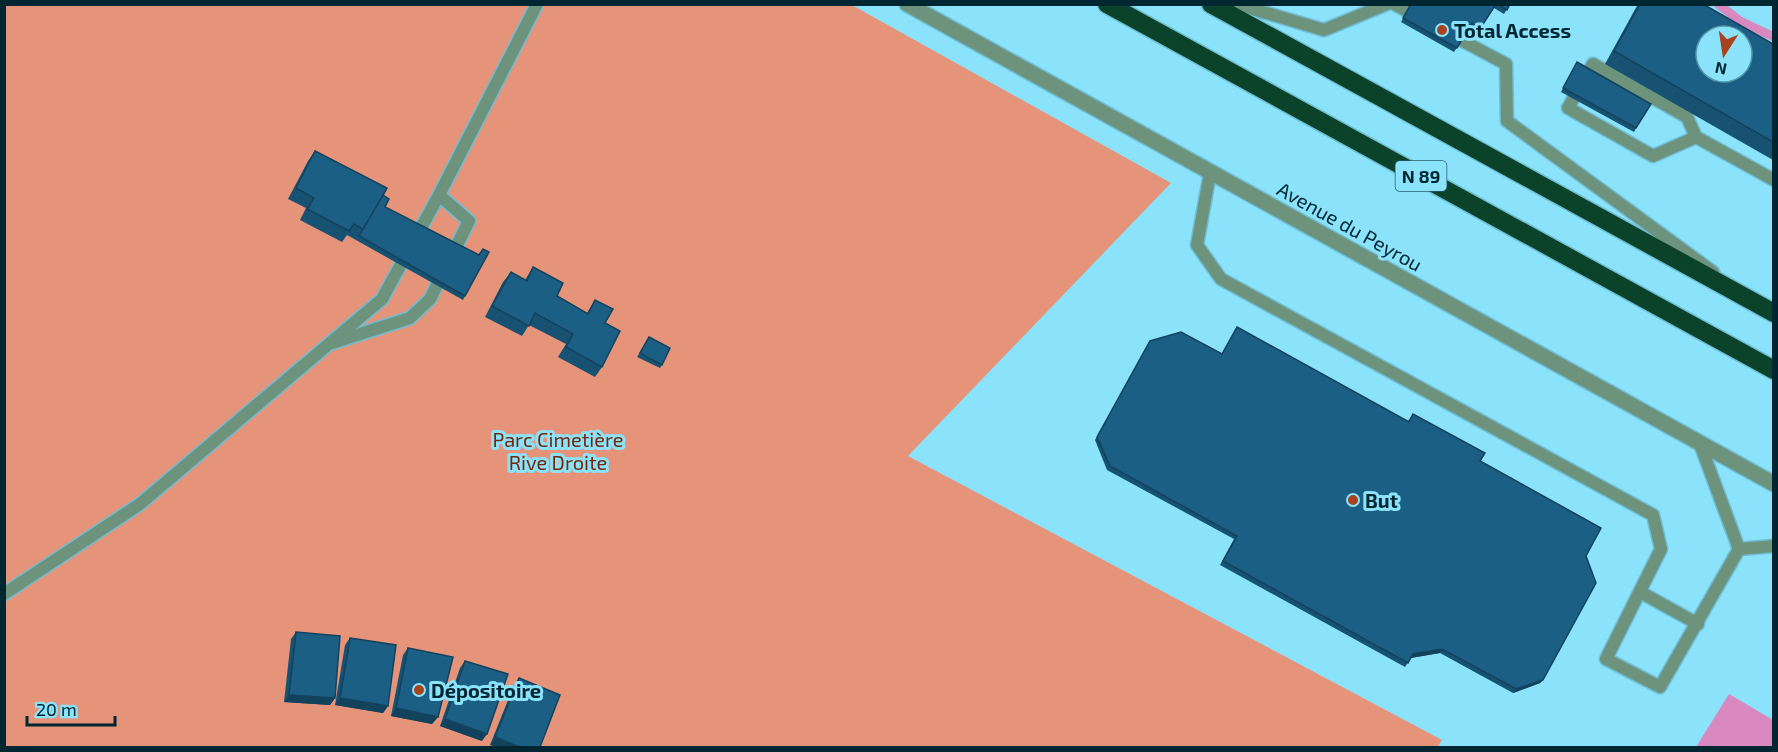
<svg xmlns="http://www.w3.org/2000/svg" width="1778" height="752" font-family="'Exo 2',sans-serif">
<rect width="100%" height="100%" fill="#8be2fb"/>
<path fill="#e5947a" d="M4,5H852L1171,183L908,456L1442,740L1437,748L5,747Z"/>
<path fill="#d989c0" d="M1729,694L1773,720V747H1696Z"/>
<g fill="none" stroke-linecap="round" stroke-linejoin="round">
<path stroke="#d989c0" stroke-width="9" d="M1718,4L1740,21L1774,37"/>
<defs>
<g id="lane">
<path d="M1236,4L1324,30L1387,4"/>
<path d="M1394,4L1407,11"/>
<path d="M1461,40L1506,64L1507,121L1713,272"/>
<path d="M1696,137L1653,156L1568,108L1593,64L1687,117L1696,137L1774,180"/>
<path d="M1210,173L1197,245L1221,279L1653,515L1661,549L1606,659L1660,687L1739,549L1774,546"/>
<path d="M439,195L469,221L451,257"/>
<path d="M332,343L410,318L430,299L443,273"/>
<path d="M1700,444L1739,549"/>
<path d="M1640,592L1698,624"/>
<path d="M4,594L140,504L382,299L439,195L537,4"/>
</g>
<path id="street" d="M907,4L1774,484"/>
<g id="highway">
<path d="M1107,4L1774,370"/>
<path d="M1211,4L1774,313"/>
</g>
</defs>
<use href="#lane" stroke="#6fbdd3" stroke-width="15"/>
<use href="#street" stroke="#6fbdd3" stroke-width="18"/>
<use href="#highway" stroke="#6fbdd3" stroke-width="21"/>
<use href="#lane" stroke="#6d937d" stroke-width="12"/>
<use href="#street" stroke="#6d937d" stroke-width="15"/>
<use href="#highway" stroke="#0b432a" stroke-width="18"/>
</g>
<g fill="#175272">
<path d="M1411,4H1510L1504,14L1494,8L1478,32L1470,27L1454,52L1401,22Z"/>
<path d="M1638,4H1703L1773,44V160L1605,64Z"/>
<path d="M1577,62L1636,128L1634,132L1561,92Z"/>
<path d="M315,151L383,195L385,207L465,296L463,300L347,235L342,242L300,220L306,208L288,199L308,161Z"/>
<path d="M533,267L557,296L587,313L595,300L605,323L602,367L595,377L558,357L566,344L529,325L522,336L485,317L503,282L511,272L525,280Z"/>
<path d="M1237,327L1408,421L1413,414L1480,461L1586,556L1543,680L1540,683L1513,693L1440,653L1411,658L1405,667L1220,565L1234,539L1107,470L1095,440L1150,341L1222,354Z"/>
<path d="M649,337L662,365L660,368L637,357Z"/>
<path d="M296,632L335,698L330,705L284,702L291,639Z"/>
<path d="M350,638L388,706L383,713L335,705L345,645Z"/>
<path d="M408,648L438,717L432,724L391,716L403,655Z"/>
<path d="M465,661L482,741L440,726L460,668Z"/>
<path d="M519,678L540,747L490,745L514,685Z"/>
</g>
<g fill="#13425d">
<path d="M1442,649L1440,653L1410,658L1413,654Z"/>
<path d="M1543,680L1540,683L1513,693L1516,689Z"/>
<path d="M289,695L335,698L330,705L284,702Z"/>
<path d="M340,698L388,706L383,713L335,705Z"/>
<path d="M396,708L438,717L432,724L391,716Z"/>
<path d="M445,719L487,734L482,741L440,726Z"/>
<path d="M495,737L519,747H496L490,745Z"/>
</g>
<g fill="#1b5f85" stroke="#13425d" stroke-width="1.5" fill-rule="evenodd">
<path d="M1411,4H1496L1480,29L1472,23L1457,48L1403,18Z"/>
<path d="M1497,4H1510L1507,10Z"/>
<path d="M1640,4H1703L1773,44V142L1614,51ZM1706,36H1742V72H1706Z"/>
<path d="M1577,62L1651,104L1636,128L1563,88Z"/>
<path d="M315,151L387,188L364,230L354,224L349,231L307,209L314,198L296,188Z"/>
<path d="M383,195L389,199L385,207L479,255L483,249L489,252L465,296L359,236Z"/>
<path d="M533,267L563,283L557,296L588,314L595,300L613,309L605,323L620,331L602,367L566,347L573,334L535,313L529,326L492,306L511,272L527,281Z"/>
<path d="M1237,327L1409,422L1413,414L1485,453L1480,461L1601,528L1586,556L1596,583L1543,680L1516,689L1442,649L1413,654L1408,663L1223,561L1237,536L1110,466L1097,437L1150,341L1181,332L1222,354Z"/>
<path d="M649,337L670,348L662,365L640,353Z"/>
<path d="M296,632L340,636L335,698L289,695Z"/>
<path d="M350,638L396,645L388,706L340,698Z"/>
<path d="M408,648L453,657L438,717L396,708Z"/>
<path d="M465,661L508,674L487,734L445,719Z"/>
<path d="M519,678L560,695L540,747H519L495,737Z"/>
</g>
<g fill="#a9421d" stroke="#8be2fb" stroke-width="2">
<circle cx="1442" cy="30" r="6"/>
<circle cx="1353" cy="500" r="6"/>
<circle cx="419" cy="690" r="6"/>
</g>
<g text-anchor="middle" dominant-baseline="central" stroke-width="6" stroke-linejoin="round" paint-order="stroke">
<rect fill="#8be2fb" stroke="#2a5f6e" stroke-width="1.5" x="1395.5" y="161" width="51" height="30" rx="4.5"/>
<g font-size="18" font-weight="bold" fill="#002731">
<text x="1421" y="176">N 89</text>
</g>
<g font-size="20" font-weight="bold" fill="#002731" stroke="#8be2fb" text-anchor="start">
<text x="1454" y="30">Total Access</text>
<text x="1365" y="500">But</text>
<text x="431" y="690">Dépositoire</text>
</g>
<g font-size="20" fill="#002731" stroke="#8be2fb">
<text transform="translate(1350 226) rotate(29)">Avenue du Peyrou</text>
</g>
<g font-size="20" fill="#782808" stroke="#8be2fb">
<text x="558" y="439">Parc Cimetière<tspan x="558" dy="23">Rive Droite</tspan></text>
</g>
</g>
<rect width="1778" height="752" fill="none" stroke="#002731" stroke-width="12"/>
<g transform="translate(1724 54) rotate(192)"><circle r="28" fill="#8be2fb" stroke="#5397aa" stroke-width="1.5"/>
<path d="M0-4.5L10 22L0 15L-10 22Z" fill="#a9421d"/>
<text y="-9" font-size="16" font-weight="bold" text-anchor="middle" fill="#002731">N</text>
</g>
<path d="M27 716v9h88v-9" fill="none" stroke="#002731" stroke-width="3"/>
<text x="36" y="716" font-size="18" fill="#002731" stroke="#8be2fb" stroke-width="4.5" paint-order="stroke">20 m</text>
</svg>
